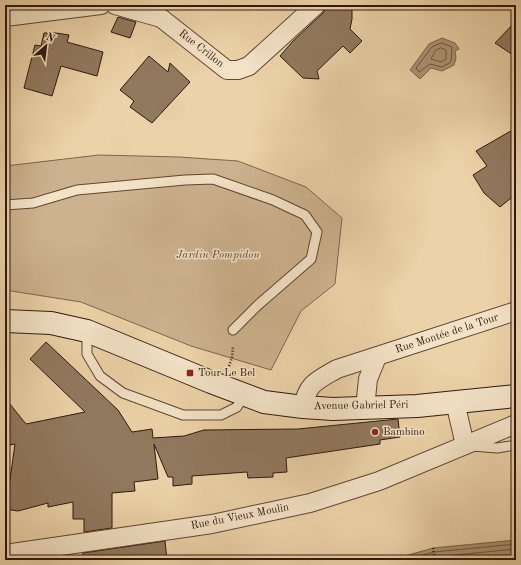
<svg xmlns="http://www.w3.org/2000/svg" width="521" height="565" font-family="'Old Standard TT',serif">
<rect width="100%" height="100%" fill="#ecd2a8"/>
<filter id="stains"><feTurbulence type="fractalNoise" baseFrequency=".005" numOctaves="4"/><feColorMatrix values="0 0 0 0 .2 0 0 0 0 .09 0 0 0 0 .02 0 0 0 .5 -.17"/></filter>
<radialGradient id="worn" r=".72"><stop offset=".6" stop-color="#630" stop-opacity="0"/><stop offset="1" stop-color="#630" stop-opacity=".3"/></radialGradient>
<path fill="#ccb28e" stroke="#7e654e" d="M99,155L179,157L238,161L306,187L342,218L335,284L301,311L271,370L191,346L81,302L5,290V166Z"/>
<g fill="#ac9373" stroke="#7a624a">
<path d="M442,38L455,43L459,49L455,51L456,58L454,65L442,71L431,68L420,79L410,70L429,44Z"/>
<path d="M516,540V560H391L433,548Z"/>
</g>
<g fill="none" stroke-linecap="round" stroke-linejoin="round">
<g stroke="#6e5640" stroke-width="1">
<path d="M442,43L452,47L451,62L442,67L430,64L419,72L416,68L432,47Z"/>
<path d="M441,48L446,50V59L441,62L431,59L435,51Z"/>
<path d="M406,560L434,552L516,544"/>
<path d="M424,560L435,557L516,549"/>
<path d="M462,560L516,555"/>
</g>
</g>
<g fill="#91795e" stroke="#2f180d">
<path d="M328,5H352V19L350,29L362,41L350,53L343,46L317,71L319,79L303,78L280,56L293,41L323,13Z"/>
<path d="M118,17L136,22L130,38L111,32Z"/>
<path d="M516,21V57L495,43Z"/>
<path d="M44,33H56L69,35L67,42L103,52L97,76L61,66L52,96L24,88L35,45L41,46Z"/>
<path d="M149,56L168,72L170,63L190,82L152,123L130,107L134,101L120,90Z"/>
<path d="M516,128V194L500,207L484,193L473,175L487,166L476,151Z"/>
<path d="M46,342L118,410L132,432L152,429L153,438L184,436L204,430L298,429L398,419L400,437L380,440V444L286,458L287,472L273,473V477L248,478L247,472L192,476V484L173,486V477H168L154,444L158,479L134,482L135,491L112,493V528L84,532V519H73V502L48,507V503L18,511L5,509V487H9L15,444L5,446V398L26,424L85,412L30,359Z"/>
<path d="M165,541L167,560H83V553Z"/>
</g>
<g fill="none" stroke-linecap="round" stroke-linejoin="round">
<defs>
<g id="service">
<path d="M5,205L33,203L77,190L185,180L213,179L273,200L305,215L317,232L311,259L258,305L233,330"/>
<path d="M87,331V354L100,376L123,393L183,415H221L237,407L244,395"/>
<path d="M472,446L497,448L516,445"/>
</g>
<g id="minor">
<path d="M115,5L161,18L227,70H238L249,66L316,5"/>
<path d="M5,17L101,5"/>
<path d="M455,402L465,445"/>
<path d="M303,407C307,383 318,380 337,369L516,311"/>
<path d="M365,408L368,379L377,357"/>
<path d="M5,554L212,524L310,503L379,481L516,424"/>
</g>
<path id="secondary" d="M5,321L51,323L87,331L211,382L264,402L303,407L333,409L417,406L516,396"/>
</defs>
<use href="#service" stroke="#5e4634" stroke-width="11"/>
<use href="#minor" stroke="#5e4634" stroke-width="20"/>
<use href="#secondary" stroke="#2f180d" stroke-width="24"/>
<g stroke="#2f180d" stroke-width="2.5" stroke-dasharray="1 2" stroke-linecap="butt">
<path d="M229,366L232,358L233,346"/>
<path d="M433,548L435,560"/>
</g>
<use href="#service" stroke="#f3e2c6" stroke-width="9"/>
<use href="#minor" stroke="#f3e2c6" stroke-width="18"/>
<use href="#secondary" stroke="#f3e2c6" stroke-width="22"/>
</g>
<g fill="#8f2418" stroke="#f3e2c6" stroke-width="1.5">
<rect x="186" y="369" width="8" height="8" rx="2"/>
<circle cx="375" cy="432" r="4"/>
</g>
<g text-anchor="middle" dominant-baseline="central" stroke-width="3" stroke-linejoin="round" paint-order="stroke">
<g font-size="11" fill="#2f180d" stroke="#f3e2c6">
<text transform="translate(201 49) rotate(38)">Rue Crillon</text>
<text transform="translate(447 334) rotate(-18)">Rue Montée de la Tour</text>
<text transform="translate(361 406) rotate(-1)">Avenue Gabriel Péri</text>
<text transform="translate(240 517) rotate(-11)">Rue du Vieux Moulin</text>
</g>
<g font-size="11" font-style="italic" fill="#5e4634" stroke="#f3e2c6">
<text x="218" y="255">Jardin Pompidou</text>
</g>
<g font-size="11" fill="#2f180d" stroke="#f3e2c6" text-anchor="start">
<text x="198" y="373">Tour Le Bel</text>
<text x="383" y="432">Bambino</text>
</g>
</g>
<rect width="521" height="565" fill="none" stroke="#ecd2a8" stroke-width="20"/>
<rect x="6" y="6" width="509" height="553" fill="none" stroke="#2f180d" stroke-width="2"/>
<rect x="10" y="10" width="501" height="545" fill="none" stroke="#2f180d"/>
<g transform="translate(46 46) rotate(28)" stroke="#f3e2c6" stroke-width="3" paint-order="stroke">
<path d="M0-3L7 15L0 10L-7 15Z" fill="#2f180d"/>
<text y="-6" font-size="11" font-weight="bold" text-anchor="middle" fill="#2f180d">N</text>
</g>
<rect width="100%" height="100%" filter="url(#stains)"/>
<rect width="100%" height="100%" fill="url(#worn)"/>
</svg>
